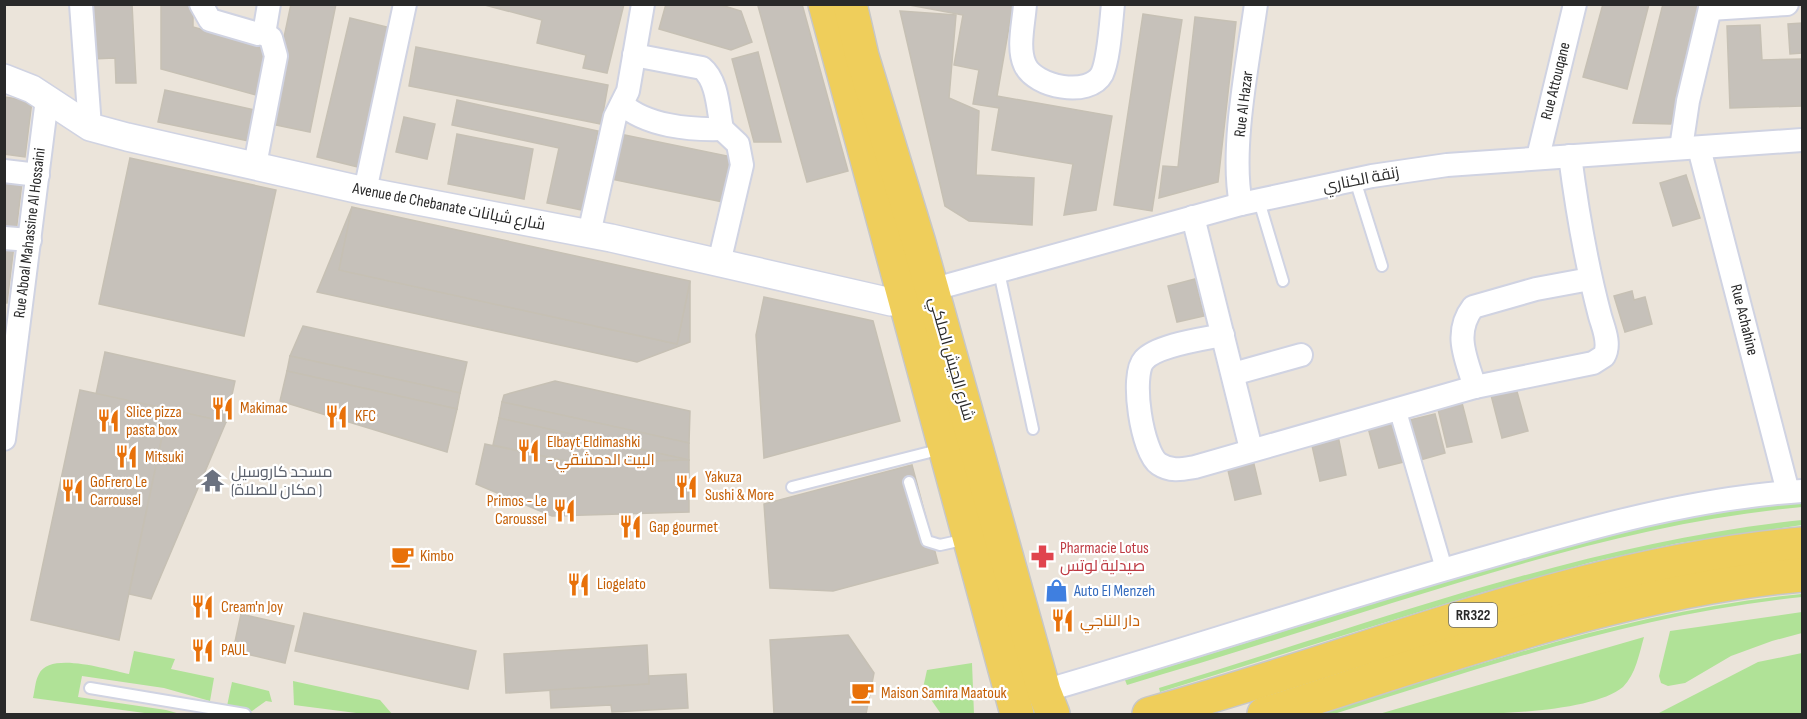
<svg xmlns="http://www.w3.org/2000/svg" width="1807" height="719" font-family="'Sofia Sans Condensed',Cairo,sans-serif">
<rect width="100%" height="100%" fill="#ebe4da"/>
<g fill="#b0e297">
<path d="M1802,501V507C1660,520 1528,561 1392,603C1304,631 1215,659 1127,685L1125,680L1560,546L1708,512Z"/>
<path d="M1802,520V525L1679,543L1592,562L1484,592L1160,692L1159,688C1369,624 1583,543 1802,520Z"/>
<path d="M1802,594V597C1641,613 1488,666 1334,714H1321C1479,664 1636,610 1802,594Z"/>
<path d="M1802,612V633L1772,641L1731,656L1685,683L1668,686L1661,683L1659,676L1670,631Z"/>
<path d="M1644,637C1639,654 1636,674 1623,687C1584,719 1436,715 1379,714Z"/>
<path d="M134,651L175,659L171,669L214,678L210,701L164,688L82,676L78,697L166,710L180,714H152L33,698C35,690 35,681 39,674C50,651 108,670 129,674Z"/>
<path d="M1802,653V714H1657L1758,662Z"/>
<path d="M972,663L974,714H941L923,688L927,670Z"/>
<path d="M293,681L380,700L392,714H364L294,705Z"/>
<path d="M232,682L269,691L272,702L266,701L252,711L227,706Z"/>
</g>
<g fill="#c6c1ba" stroke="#c6c0b4" stroke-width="1.5">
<path d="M89,4H132L136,83H116L115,58L92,59Z"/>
<path d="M161,4H193V27L268,48L256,95L161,69Z"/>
<path d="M291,4H336L310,132L266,123Z"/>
<path d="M481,4H624L607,73L583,68L586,55L537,43L542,20Z"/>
<path d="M666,4H718L741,11L752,42L731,50L659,29Z"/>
<path d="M763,4H802L848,171L807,182L758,6Z"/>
<path d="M904,4H1013L997,96L1112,116L1096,210L1064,215L1073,164L992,150L999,108L973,104L979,70L954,65L963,15Z"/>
<path d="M1603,4H1649L1627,89L1583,77Z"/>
<path d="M1663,4H1701L1671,124L1633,123Z"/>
<path d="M900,11L956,15L949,98L979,111L976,175L1034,178L1032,225L969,221L945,206Z"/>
<path d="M1143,14L1182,20L1152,211L1114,205Z"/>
<path d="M1195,17L1236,22L1218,182L1159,198L1163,166L1178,167Z"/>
<path d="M350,18L391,28L358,167L317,157Z"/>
<path d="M1802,23V53L1790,54L1788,24Z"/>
<path d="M1760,25L1762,60L1802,59V106L1730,108L1727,26Z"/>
<path d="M416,47L608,85L601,124L409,86Z"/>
<path d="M758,52L781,142H754L732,59Z"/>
<path d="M165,90L255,110L249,141L158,122Z"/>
<path d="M4,97L32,101L25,157L4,154Z"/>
<path d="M457,100L598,131L582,210L547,203L559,148L452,125Z"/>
<path d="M404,117L435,124L427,159L396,152Z"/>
<path d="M615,133L737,158L728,203L606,178Z"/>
<path d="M457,134L533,149L524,199L448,184Z"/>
<path d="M130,158L276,190L244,336L99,304Z"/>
<path d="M4,171L23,174L16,232L4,231Z"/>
<path d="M1686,175L1700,218L1673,226L1660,183Z"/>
<path d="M352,207L339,270L677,344L690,281V342L637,362L317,292Z"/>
<path d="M352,207L690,281L677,344L339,270Z"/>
<path d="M4,243L14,245L7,303H4Z"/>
<path d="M1195,279L1204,316L1177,322L1168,286Z"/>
<path d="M1632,291L1634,300L1645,297L1652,324L1625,332L1614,296Z"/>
<path d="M764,297L873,321L900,421L764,458L756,335Z"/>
<path d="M303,326L467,362L460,393L290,356Z"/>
<path d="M105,352L235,381L226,422L96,394Z"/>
<path d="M290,356L460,393L457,409L287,371Z"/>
<path d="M287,371L457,409L447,452L280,401Z"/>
<path d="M555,381L690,411L689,443L502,402L504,395Z"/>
<path d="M1516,388L1528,431L1502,438L1491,395Z"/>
<path d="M80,390L168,409L119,640L31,620Z"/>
<path d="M1461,399L1472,442L1447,447L1437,405Z"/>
<path d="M502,402L689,443V460L499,418Z"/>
<path d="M168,409L226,422L151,599L129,594Z"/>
<path d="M1435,414L1445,453L1420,460L1410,420Z"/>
<path d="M499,418L689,460L575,463L493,445Z"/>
<path d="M1392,418L1404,462L1379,468L1367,424Z"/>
<path d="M1338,436L1346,475L1320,481L1311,441Z"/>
<path d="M485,444L575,463L689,460V512L552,516L476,484Z"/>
<path d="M1253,460L1261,494L1235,500L1227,466Z"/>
<path d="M912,465L938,563L833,591L770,588L764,504Z"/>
<path d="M304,613L476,651L468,689L295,651Z"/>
<path d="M241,614L294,626L285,663L233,651Z"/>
<path d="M848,635L874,673L866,714H774L770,640Z"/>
<path d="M647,645L649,684L506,693L504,654Z"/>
<path d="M686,674L688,708L612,712L611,705L551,708L550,690L649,684V676Z"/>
</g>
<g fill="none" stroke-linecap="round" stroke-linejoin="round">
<defs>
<g id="service">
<path d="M1355,180L1382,266"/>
<path d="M1259,201L1283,281"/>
<path d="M999,272L1033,429"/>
<path d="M909,482L927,541L940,545L967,539"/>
<path d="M792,487L942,449"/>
<path d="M90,688L245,714"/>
</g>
<path id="pedestrian" d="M1397,408L1444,569"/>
<g id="minor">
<path d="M81,4L90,127"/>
<path d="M201,4L210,20L258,34L265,28L269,4"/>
<path d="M1025,4C1024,22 1017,48 1025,65C1035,87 1089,98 1102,74C1109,59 1111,22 1113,4"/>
<path d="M1710,9L1787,4"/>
<path d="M622,104C646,126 690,130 722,129C718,110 718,81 702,68L634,55"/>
<path d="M1681,148L1688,101L1711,4"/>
<path d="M1699,148L1788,492"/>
<path d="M1538,157L1575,4"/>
<path d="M255,165L276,56L271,38L261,32"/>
<path d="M4,171L38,175"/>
<path d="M365,191L405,4"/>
<path d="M1241,204C1230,149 1248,62 1256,4"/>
<path d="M1193,217L1251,449"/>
<path d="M589,234L615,117L628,91L643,4"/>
<path d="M4,238L30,240"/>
<path d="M719,263L742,165L738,144L722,129"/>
<path d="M931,290L1241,204L1372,176L1447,165L1802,140"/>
<path d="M1223,335C1203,339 1157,345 1144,360C1130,375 1142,453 1159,464C1171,472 1183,469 1195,467L1475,387L1593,363L1604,356C1611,344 1603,327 1600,316C1586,263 1577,210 1570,156"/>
<path d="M1233,374L1301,355"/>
<path d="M1475,387C1466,359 1453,333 1473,307L1536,289L1590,279"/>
<path d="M4,439L47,99"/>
<path d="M1044,691C1192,648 1339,599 1488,557C1592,527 1694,498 1802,491"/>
</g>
<path id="tertiary" d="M4,78L32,89L90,127L127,137L365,191L611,238L891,302L924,292"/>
<g id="primary">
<path d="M825,4L1017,714"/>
<path d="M850,4L862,56L919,243L1044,691L1053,714"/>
<path d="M1149,714C1366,655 1577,563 1802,544"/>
<path d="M1264,714C1440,660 1617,591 1802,575"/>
</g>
</defs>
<use href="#service" stroke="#d0d3e2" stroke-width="14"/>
<use href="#pedestrian" stroke="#d0d3e2" stroke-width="20"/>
<use href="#minor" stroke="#d0d3e2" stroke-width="26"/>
<use href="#tertiary" stroke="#d0d3e2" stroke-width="30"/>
<use href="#primary" stroke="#c7c7c7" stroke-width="36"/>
<use href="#service" stroke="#fff" stroke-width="10"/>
<use href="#pedestrian" stroke="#fff" stroke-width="16"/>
<use href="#minor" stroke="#fff" stroke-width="22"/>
<use href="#tertiary" stroke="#fff" stroke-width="27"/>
<use href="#primary" stroke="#efce5b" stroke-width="33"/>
</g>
<defs>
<symbol id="restaurant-bare" viewBox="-9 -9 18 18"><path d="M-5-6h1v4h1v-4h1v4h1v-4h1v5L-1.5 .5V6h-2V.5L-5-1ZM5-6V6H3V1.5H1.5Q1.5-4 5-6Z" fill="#e8710a" stroke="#fff" stroke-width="2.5" paint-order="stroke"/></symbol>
<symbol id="temple-bare" viewBox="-9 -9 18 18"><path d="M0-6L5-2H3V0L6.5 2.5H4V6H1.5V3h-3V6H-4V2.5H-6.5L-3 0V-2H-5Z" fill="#6b7280" stroke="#fff" stroke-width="2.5" paint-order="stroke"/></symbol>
<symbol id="cafe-bare" viewBox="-9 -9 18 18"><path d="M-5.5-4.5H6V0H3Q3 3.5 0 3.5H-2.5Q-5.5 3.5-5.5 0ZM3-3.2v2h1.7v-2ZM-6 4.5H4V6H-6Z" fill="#e8710a" stroke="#fff" stroke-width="2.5" paint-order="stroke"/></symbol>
<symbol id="pharmacy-bare" viewBox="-9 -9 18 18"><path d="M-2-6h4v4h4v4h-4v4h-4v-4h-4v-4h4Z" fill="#e0444e" stroke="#fff" stroke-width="2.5" paint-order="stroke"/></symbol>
<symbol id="shop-bare" viewBox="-9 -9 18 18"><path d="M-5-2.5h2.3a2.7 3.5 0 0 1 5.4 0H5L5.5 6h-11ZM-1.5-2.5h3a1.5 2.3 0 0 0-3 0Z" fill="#3f7fe0" stroke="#fff" stroke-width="2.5" paint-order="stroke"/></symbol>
</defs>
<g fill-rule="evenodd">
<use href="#restaurant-bare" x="206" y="392" width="33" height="33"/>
<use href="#restaurant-bare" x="320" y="400" width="33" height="33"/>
<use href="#restaurant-bare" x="92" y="404" width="33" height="33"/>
<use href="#restaurant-bare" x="512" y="434" width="33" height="33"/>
<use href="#restaurant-bare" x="110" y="440" width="33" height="33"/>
<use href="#temple-bare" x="196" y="464" width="33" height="33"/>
<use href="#restaurant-bare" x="670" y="470" width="33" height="33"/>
<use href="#restaurant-bare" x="56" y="474" width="33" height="33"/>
<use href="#restaurant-bare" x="548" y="494" width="33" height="33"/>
<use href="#restaurant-bare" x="614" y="510" width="33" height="33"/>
<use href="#cafe-bare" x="386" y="540" width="33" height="33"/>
<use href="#pharmacy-bare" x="1026" y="540" width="33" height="33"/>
<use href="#restaurant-bare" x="562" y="568" width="33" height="33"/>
<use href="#shop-bare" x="1040" y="574" width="33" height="33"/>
<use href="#restaurant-bare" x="186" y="590" width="33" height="33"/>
<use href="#restaurant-bare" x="1046" y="604" width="33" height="33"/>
<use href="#restaurant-bare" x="186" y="634" width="33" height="33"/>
<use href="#cafe-bare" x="846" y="676" width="33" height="33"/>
</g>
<g text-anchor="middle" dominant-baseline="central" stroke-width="4.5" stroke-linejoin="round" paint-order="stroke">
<rect fill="#fff" stroke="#696969" stroke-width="1.5" x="1449" y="603" width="48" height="24" rx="4.5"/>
<g font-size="15" font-weight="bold" fill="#292929">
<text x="1473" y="615">RR322</text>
</g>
<g font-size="16" fill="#292929" stroke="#fff">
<text transform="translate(1556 81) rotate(-76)">Rue Attouqane</text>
<text transform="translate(1244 104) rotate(-83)">Rue Al Hazar</text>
<text transform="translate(1361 180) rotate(-11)">زنقة الكناري</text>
<text transform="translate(449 207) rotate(11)">Avenue de Chebanate شارع شبانات</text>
<text transform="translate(30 233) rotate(-83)">Rue Aboal Mahassine Al Hossaini</text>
<text transform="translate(1744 320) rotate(76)">Rue Achahine</text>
<text transform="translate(951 359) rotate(74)">شارع الجيش الملكي</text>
</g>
<g font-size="16" fill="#c56008" stroke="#fff" text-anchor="start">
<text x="240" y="408">Makimac</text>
<text x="126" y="412">Slice pizza<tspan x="126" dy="18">pasta box</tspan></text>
<text x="355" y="416">KFC</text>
<text x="547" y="442">Elbayt Eldimashki<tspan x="547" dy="18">- البيت الدمشقي</tspan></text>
<text x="145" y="457">Mitsuki</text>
<text x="705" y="477">Yakuza<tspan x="705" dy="18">Sushi &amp; More</tspan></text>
<text x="90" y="482">GoFrero Le<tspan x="90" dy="18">Carrousel</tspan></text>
<text x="547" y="501" text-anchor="end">Primos - Le<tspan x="547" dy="18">Caroussel</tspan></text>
<text x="649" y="527">Gap gourmet</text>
<text x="420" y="556">Kimbo</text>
<text x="597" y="584">Liogelato</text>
<text x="221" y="607">Cream'n Joy</text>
<text x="1080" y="621">دار الناجي</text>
<text x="221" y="650">PAUL</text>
<text x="881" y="693">Maison Samira Maatouk</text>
</g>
<g font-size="16" fill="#5b616d" stroke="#fff" text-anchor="start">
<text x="231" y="472">مسجد كاروسيل<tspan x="231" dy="18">(مكان للصلاة )</tspan></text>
</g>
<g font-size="16" fill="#be3a42" stroke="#fff" text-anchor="start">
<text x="1060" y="548">Pharmacie Lotus<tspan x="1060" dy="18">صيدلية لوتس</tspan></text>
</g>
<g font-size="16" fill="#366cbe" stroke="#fff" text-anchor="start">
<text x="1074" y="591">Auto El Menzeh</text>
</g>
</g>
<rect width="1807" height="719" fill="none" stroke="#292929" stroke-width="12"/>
</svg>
